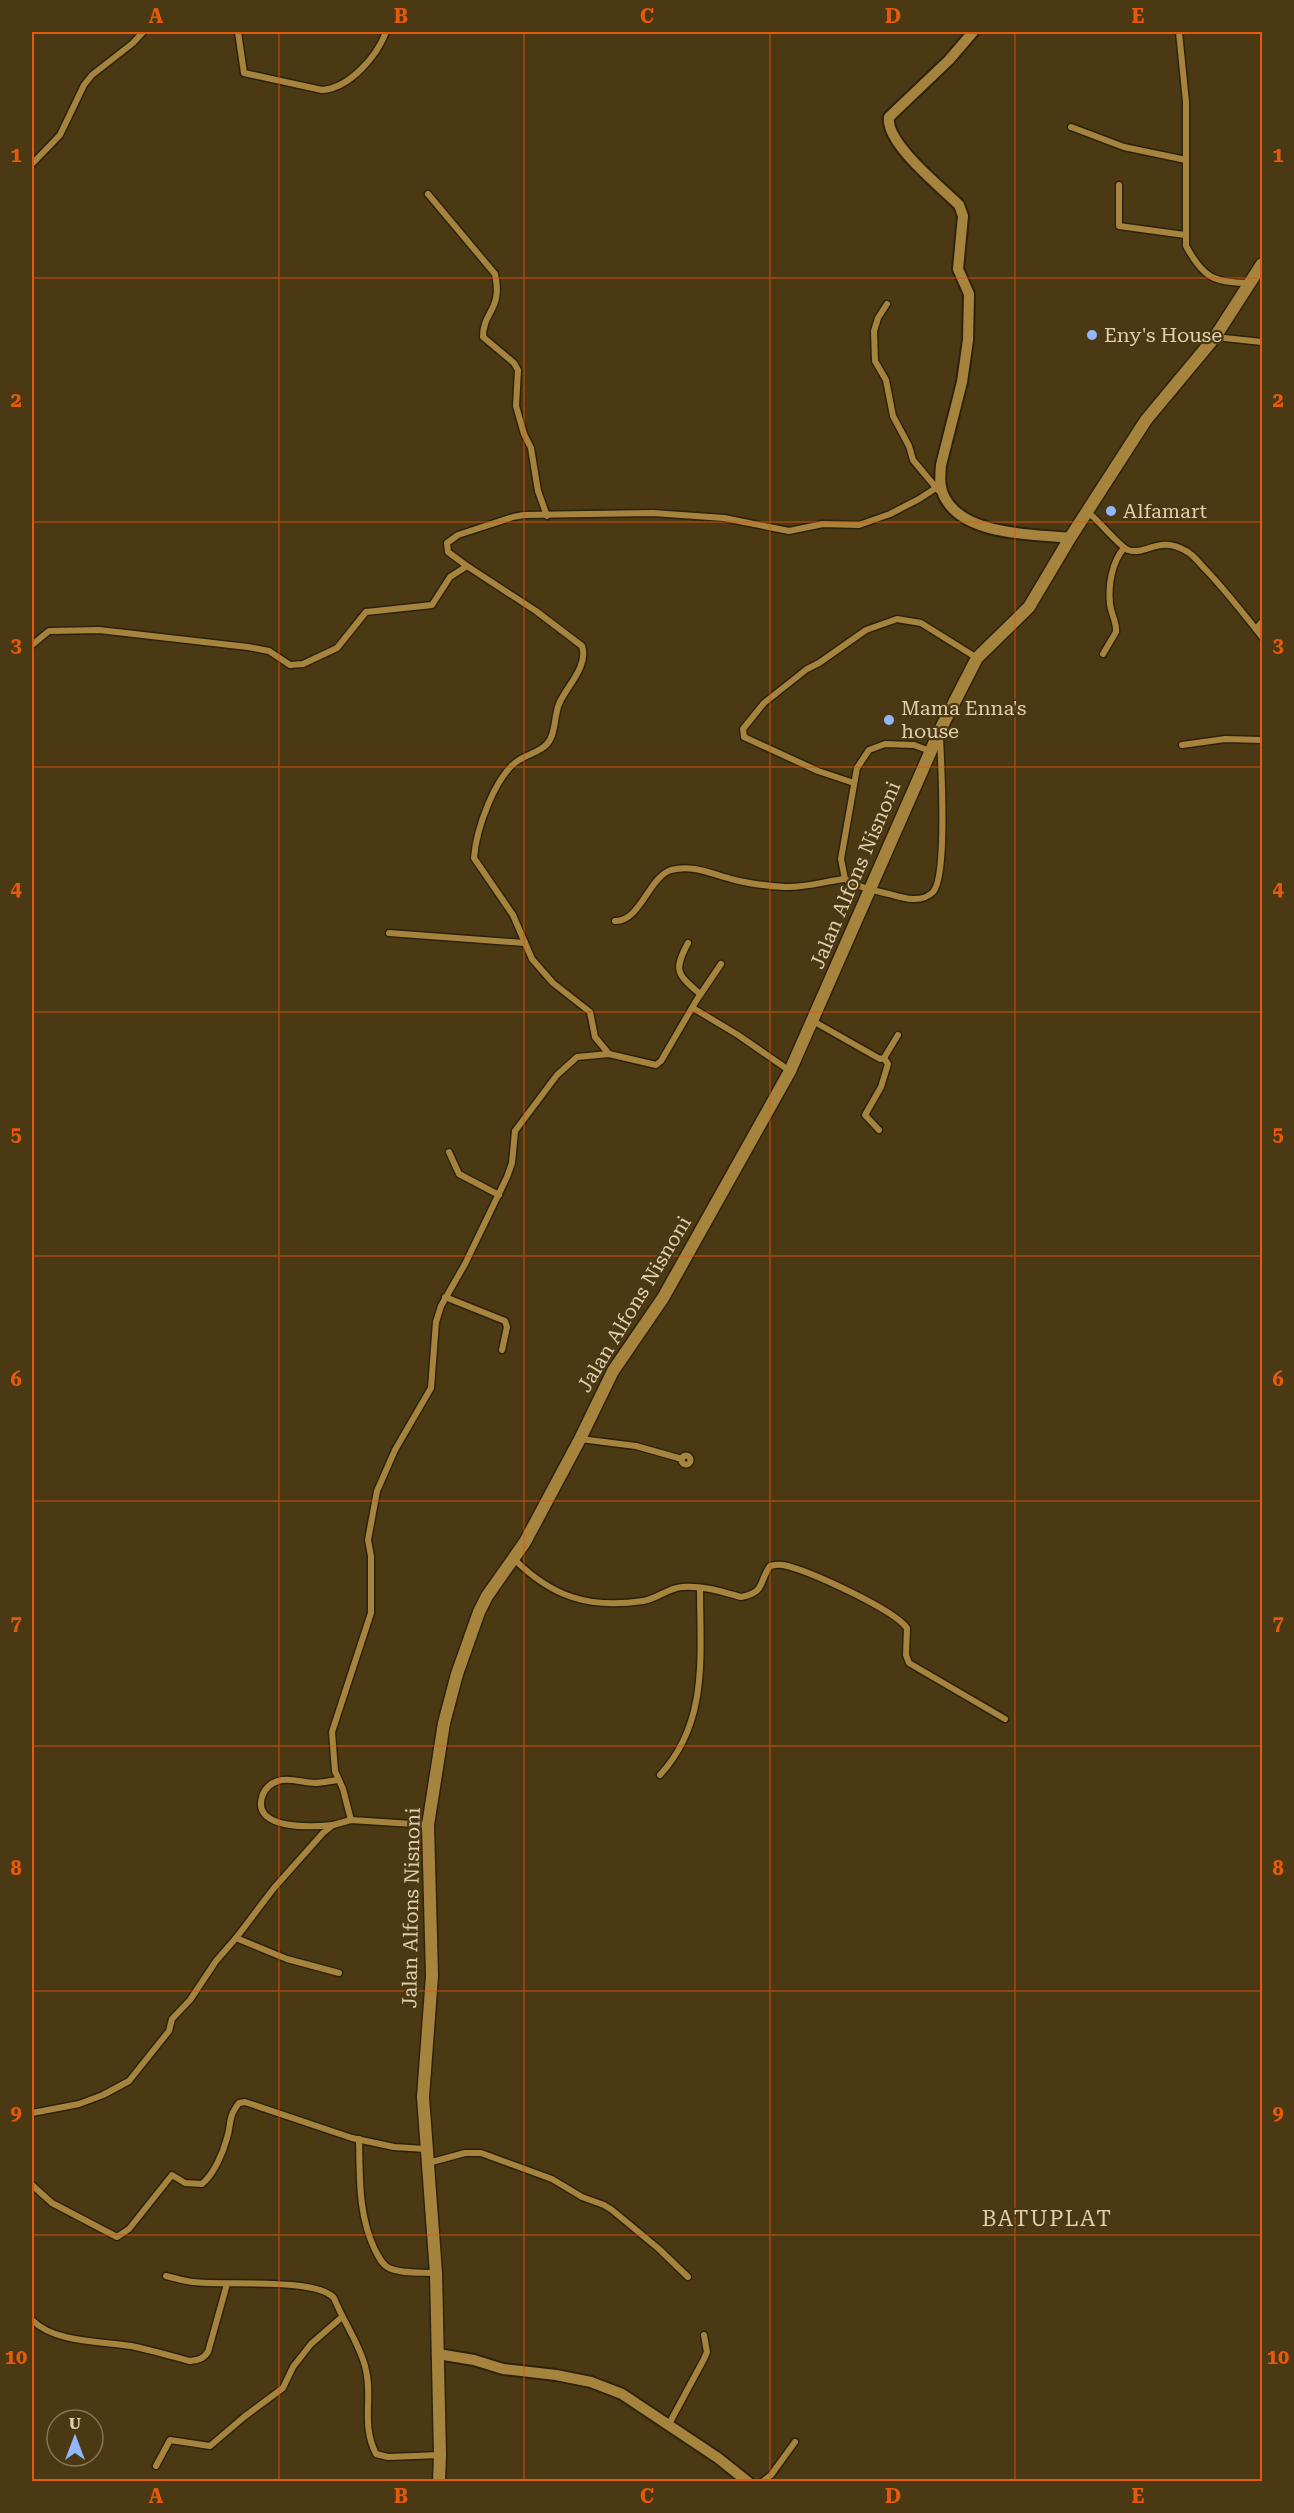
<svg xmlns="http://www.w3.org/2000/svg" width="1294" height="2513" font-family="'Roboto Serif',serif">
<rect width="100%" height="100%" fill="#4b3914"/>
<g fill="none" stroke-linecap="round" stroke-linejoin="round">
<defs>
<g id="minor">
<path d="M238,32L244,73L322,90C350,88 377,56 386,32"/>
<path d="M1179,32L1186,102V246C1203,277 1213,283 1249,283"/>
<path d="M1071,127L1124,147L1186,160"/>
<path d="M32,164L60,135L84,85L92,75L133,43L143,32"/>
<path d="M1119,185V226L1185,235"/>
<path d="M428,194L495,274C503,310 483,311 483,337L514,363L518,370L516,406L524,434L531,448L538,491L547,516"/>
<path d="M887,304L878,318L874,331L875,361L886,380L893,416L909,446L913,460L938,490"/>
<path d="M1215,337L1262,342"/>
<path d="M1088,512C1098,520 1120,547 1128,550C1146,556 1159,535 1186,551C1194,555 1200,564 1206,570C1226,591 1244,614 1262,637"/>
<path d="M467,566L448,552L447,543L458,535L513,517L524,515L653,513L724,518L789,531L823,524L859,525L890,514L919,499L936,488"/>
<path d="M1256,629L1262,622"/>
<path d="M32,645L49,631L99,630L248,647L269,651L290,665L303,664L337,648L366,612L432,605L450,577L467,566L536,611L582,646C589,666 566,687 559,704C554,716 556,734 547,744C540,752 528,754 519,760C495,775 476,830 474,858L513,915L532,959L553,983L590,1012L595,1037L609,1054"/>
<path d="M1103,654L1116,632C1117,622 1111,614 1110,604C1108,585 1112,562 1124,548"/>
<path d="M1182,745L1225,739L1262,740"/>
<path d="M930,751L914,745L885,744L869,750L857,768L841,859L845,879C859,888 873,890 889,894C903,898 921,904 933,892C948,876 941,763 940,736"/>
<path d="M854,783L818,771L744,737L743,729L764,703L807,669L819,663L866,630L897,619L921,623L977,658"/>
<path d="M615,921C640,922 649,877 671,870C694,864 713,875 735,880C751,884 769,886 785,887C805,888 826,881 845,879"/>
<path d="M389,933L525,943"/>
<path d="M688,943C673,971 677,974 700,994"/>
<path d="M693,1008L738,1035L790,1071"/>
<path d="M813,1021L880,1059L884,1058L898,1035"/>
<path d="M879,1130L865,1115L881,1087L888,1064L884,1058"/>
<path d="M449,1152L459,1174L499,1195"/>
<path d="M445,1297L505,1321L507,1327L502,1350"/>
<path d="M580,1439L636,1446L682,1459"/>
<circle cx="686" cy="1460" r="4.5"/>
<path d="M514,1559C552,1597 589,1609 643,1601C657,1599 668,1588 682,1587C701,1585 723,1592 741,1597C766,1592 758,1583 770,1566C774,1565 778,1564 783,1565C808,1570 893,1609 907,1628L906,1655L909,1663L1005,1719"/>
<path d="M660,1775C709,1722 700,1655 700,1589"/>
<path d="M351,1820L343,1789L335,1771L332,1732L371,1613V1556L368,1540L377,1491L395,1450L431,1388L436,1322L441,1306L465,1264L507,1177L512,1163L515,1131L557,1075L577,1057L609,1054L656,1065L661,1061L696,1001L721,964"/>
<path d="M333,1825C315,1827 252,1831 262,1797C264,1789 271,1783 278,1781C289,1777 303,1783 315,1783C322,1783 330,1781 338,1780"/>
<path d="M236,1938L287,1959L339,1973"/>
<path d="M32,2113L79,2104L103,2095L129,2081L169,2031L172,2019L190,2000L216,1961L236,1938L274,1888L323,1833L333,1825L351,1820L428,1825"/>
<path d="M359,2139C360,2178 358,2214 375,2250C379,2257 382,2265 389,2268C402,2274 422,2272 436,2273"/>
<path d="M428,2163L465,2153H481L552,2179L582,2197L604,2205L612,2210L659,2249L688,2277"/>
<path d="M32,2185L52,2203L117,2237L129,2229L172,2175L185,2183L202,2184C214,2174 223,2153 227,2138C232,2122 227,2119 239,2103L245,2102L352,2138L394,2147L426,2149"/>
<path d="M166,2276C175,2278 184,2281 193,2282C224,2286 316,2277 334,2298C343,2321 359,2343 365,2366C374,2398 360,2422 376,2454L388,2457L440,2455"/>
<path d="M32,2320C55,2343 100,2341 131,2346C151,2350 171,2356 190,2361C199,2360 203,2359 208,2352L227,2284"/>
<path d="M669,2424L704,2359L707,2352L704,2335"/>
<path d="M156,2466L170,2440L210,2446L244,2417L283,2388L293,2367L311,2344L342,2317"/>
<path d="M762,2482L771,2475L795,2442"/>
</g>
<g id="tertiary">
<path d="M973,32L949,60L889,117C885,143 941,187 959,205L963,216L958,269L969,294L968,340L962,382L941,465C940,476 939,488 945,498C965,536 1033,534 1070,538"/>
<path d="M438,2354L474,2360L503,2369L556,2375L591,2382L622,2394L718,2458L748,2482"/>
</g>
<path id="secondary" d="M439,2482L440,2455L436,2273L423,2097L432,1976L428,1825L444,1723L457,1674L479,1612L487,1596L525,1542L580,1439L613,1371L663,1298L790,1071L940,730L977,658L1029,607L1070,538L1146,420L1215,337L1262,264"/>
</defs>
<use href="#minor" stroke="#2d220c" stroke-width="9"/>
<use href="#tertiary" stroke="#2d220c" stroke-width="14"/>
<use href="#secondary" stroke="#2d220c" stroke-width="15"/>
<use href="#minor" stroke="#a6843e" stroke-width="6"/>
<use href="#tertiary" stroke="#a6843e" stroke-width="10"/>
<use href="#secondary" stroke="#a6843e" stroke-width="12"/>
</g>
<path fill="none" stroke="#e8590c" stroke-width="1.5" stroke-opacity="0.55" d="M279,32V2482M524,32V2482M770,32V2482M1015,32V2482M32,278H1262M32,522H1262M32,767H1262M32,1012H1262M32,1256H1262M32,1501H1262M32,1746H1262M32,1991H1262M32,2235H1262"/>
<g fill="#92b7fd" stroke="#4b3914" stroke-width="2">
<circle cx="1092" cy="335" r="6"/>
<circle cx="1111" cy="511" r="6"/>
<circle cx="889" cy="720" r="6"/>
</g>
<g text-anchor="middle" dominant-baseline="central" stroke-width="4.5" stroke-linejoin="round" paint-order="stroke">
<g font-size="20" fill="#e1cfae" stroke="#4b3914" text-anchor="start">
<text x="1104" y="335">Eny's House</text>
<text x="1123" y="511">Alfamart</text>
<text x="901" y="708">Mama Enna's<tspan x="901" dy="23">house</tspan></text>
</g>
<g font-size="20" fill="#e1cfae" stroke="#4b3914">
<text transform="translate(855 875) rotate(-67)">Jalan Alfons Nisnoni</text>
<text transform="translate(634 1304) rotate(-59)">Jalan Alfons Nisnoni</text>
<text transform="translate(411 1908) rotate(-89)">Jalan Alfons Nisnoni</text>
</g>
<g font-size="22" letter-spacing="1.5" fill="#e1cfae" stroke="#4b3914">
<text x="1047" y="2218">BATUPLAT</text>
</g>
</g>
<rect width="1294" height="2513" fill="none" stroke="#4b3914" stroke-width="66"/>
<g transform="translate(75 2438)"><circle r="28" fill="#4b3914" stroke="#877552" stroke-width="1.5"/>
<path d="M0-4.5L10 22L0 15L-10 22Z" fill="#92b7fd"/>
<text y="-9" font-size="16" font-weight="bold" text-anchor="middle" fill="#e1cfae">U</text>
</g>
<rect x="33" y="33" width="1228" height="2447" fill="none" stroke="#e8590c" stroke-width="2"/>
<g font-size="20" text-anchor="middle" font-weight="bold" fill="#e8590c">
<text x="156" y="23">A</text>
<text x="401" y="23">B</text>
<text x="647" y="23">C</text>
<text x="893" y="23">D</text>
<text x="1138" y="23">E</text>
<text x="16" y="162">1</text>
<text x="1278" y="162">1</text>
<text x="16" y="407">2</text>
<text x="1278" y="407">2</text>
<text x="16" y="652">3</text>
<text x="1278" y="652">3</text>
<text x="16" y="896">4</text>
<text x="1278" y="896">4</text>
<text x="16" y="1141">5</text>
<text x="1278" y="1141">5</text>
<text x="16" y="1386">6</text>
<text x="1278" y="1386">6</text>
<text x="16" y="1630">7</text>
<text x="1278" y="1630">7</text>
<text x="16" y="1875">8</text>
<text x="1278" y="1875">8</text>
<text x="16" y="2120">9</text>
<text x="1278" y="2120">9</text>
<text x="16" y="2364">10</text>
<text x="1278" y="2364">10</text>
<text x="156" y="2503">A</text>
<text x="401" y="2503">B</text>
<text x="647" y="2503">C</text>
<text x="893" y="2503">D</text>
<text x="1138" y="2503">E</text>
</g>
</svg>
